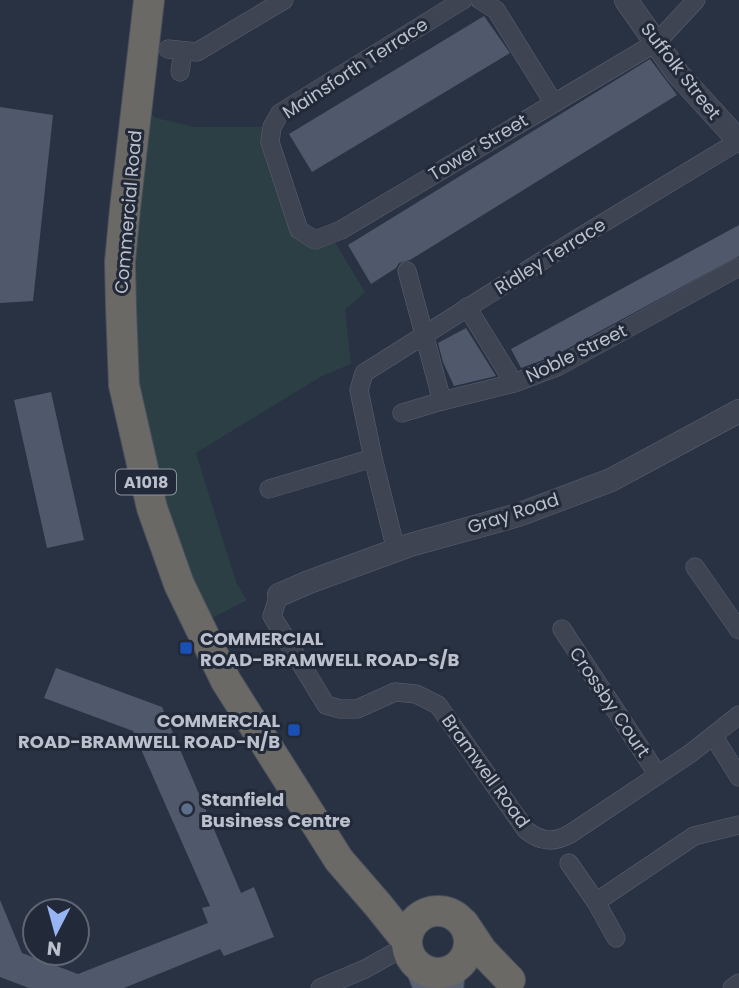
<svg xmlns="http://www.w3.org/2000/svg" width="739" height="988" font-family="Poppins,sans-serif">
<rect width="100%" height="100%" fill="#293243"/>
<path fill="#2b3f44" d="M137,103L156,118L195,127H272L299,230L330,234L365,292L345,310L351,364L322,376L196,453L236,582L247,600L199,625L124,385Z"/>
<g fill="#50596b">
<path d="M484,16L510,53L312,172L289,134Z"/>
<path d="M650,59L677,95L410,260L399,263L396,268L371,284L348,245Z"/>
<path d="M0,107L53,115L33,301L0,303Z"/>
<path d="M739,225V256L554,356L521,368L511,349Z"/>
<path d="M466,328L496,376L454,386L443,362L438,343Z"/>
<path d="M51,392L84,540L47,548L14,400Z"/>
<path d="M56,668L162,707L241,893L254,887L274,937L224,956L220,949L124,988H29L0,977V900L22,953L78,974L208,923L202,908L210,906L133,731L44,698Z"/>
</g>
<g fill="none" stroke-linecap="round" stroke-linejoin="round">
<defs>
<g id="minor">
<path d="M463,0L280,113L272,127L270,142L299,230L315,240L341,230L657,42L696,0"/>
<path d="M480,0L496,10L553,102"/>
<path d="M168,49L197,52L284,0"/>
<path d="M180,72L183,51"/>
<path d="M407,271L442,401"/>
<path d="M467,307L514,383"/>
<path d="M402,413L442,401L514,383L559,366L739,267"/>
<path d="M269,489L373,458"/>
<path d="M396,550L373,458L359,390L364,373L580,237L739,141"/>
<path d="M695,567L739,630"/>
<path d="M279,595L272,616L326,705L340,709H357L395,692L416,694L438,705L526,830C541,842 553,843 570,834L691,753L739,715"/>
<path d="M562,629L658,775"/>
<path d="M714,737L739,777"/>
<path d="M569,863L596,902L616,938"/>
<path d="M596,902L694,836L739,825"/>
<path d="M320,988L365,969L406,946"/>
<path d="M732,988L739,983"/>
</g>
<g id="tertiary">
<path d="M626,0L678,74L739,141"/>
<path d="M279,595L309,582L410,545L518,515L611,480L739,411"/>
</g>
<g id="primary">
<path d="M420,968L428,988"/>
<path d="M449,988L451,971"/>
</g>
<g id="trunk">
<path d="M149,0L125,209L120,262L121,307L124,385L152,508L179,584L226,681L339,860L378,905L406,940"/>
<circle cx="438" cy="942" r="31"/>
<path d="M464,924L482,951L510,980"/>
</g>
</defs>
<use href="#minor" stroke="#5c6270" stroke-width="19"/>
<use href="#tertiary" stroke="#5c6270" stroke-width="24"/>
<use href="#primary" stroke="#474d5c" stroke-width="30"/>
<use href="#trunk" stroke="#484f5d" stroke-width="32"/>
<use href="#minor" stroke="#3e4452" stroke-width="18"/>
<use href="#tertiary" stroke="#3e4452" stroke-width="23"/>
<use href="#primary" stroke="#5c6372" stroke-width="28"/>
<use href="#trunk" stroke="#6a6966" stroke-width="30"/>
</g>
<g fill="#1a4fb4" stroke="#222938" stroke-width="2.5">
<rect x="179" y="641" width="14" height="14" rx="3.5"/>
<rect x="287" y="723" width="14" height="14" rx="3.5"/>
</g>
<circle fill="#5c6f8a" stroke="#222938" stroke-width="2.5" cx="187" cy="809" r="7"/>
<g text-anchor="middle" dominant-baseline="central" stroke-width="6" stroke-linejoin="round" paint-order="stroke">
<rect fill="#222938" stroke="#8d93a0" stroke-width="2" x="116" y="469.5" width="60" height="25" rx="5"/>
<g font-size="16" font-weight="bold" fill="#bbc0cc">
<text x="146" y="482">A1018</text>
</g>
<g font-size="18" fill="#bbc0cc" stroke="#222938">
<text transform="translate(355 68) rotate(-33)">Mainsforth Terrace</text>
<text transform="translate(681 71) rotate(52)">Suffolk Street</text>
<text transform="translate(478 147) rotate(-31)">Tower Street</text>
<text transform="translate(128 212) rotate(-85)">Commercial Road</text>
<text transform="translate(550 256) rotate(-32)">Ridley Terrace</text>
<text transform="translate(576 353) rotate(-26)">Noble Street</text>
<text transform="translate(513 513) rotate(-18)">Gray Road</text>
<text transform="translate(610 702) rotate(56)">Crossby Court</text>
<text transform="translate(486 771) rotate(54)">Bramwell Road</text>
</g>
<g font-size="18" font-weight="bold" fill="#bbc0cc" stroke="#222938" text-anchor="start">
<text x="200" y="638">COMMERCIAL<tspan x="200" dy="21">ROAD-BRAMWELL ROAD-S/B</tspan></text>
<text x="280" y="720" text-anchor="end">COMMERCIAL<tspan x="280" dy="21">ROAD-BRAMWELL ROAD-N/B</tspan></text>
<text x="201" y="799">Stanfield<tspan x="201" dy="21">Business Centre</tspan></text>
</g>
</g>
<g transform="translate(56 932) rotate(186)"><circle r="33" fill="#222938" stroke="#5f6573" stroke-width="2"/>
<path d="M0-5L12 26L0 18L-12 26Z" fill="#99b4f3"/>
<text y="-10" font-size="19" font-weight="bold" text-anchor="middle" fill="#bbc0cc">N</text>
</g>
</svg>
